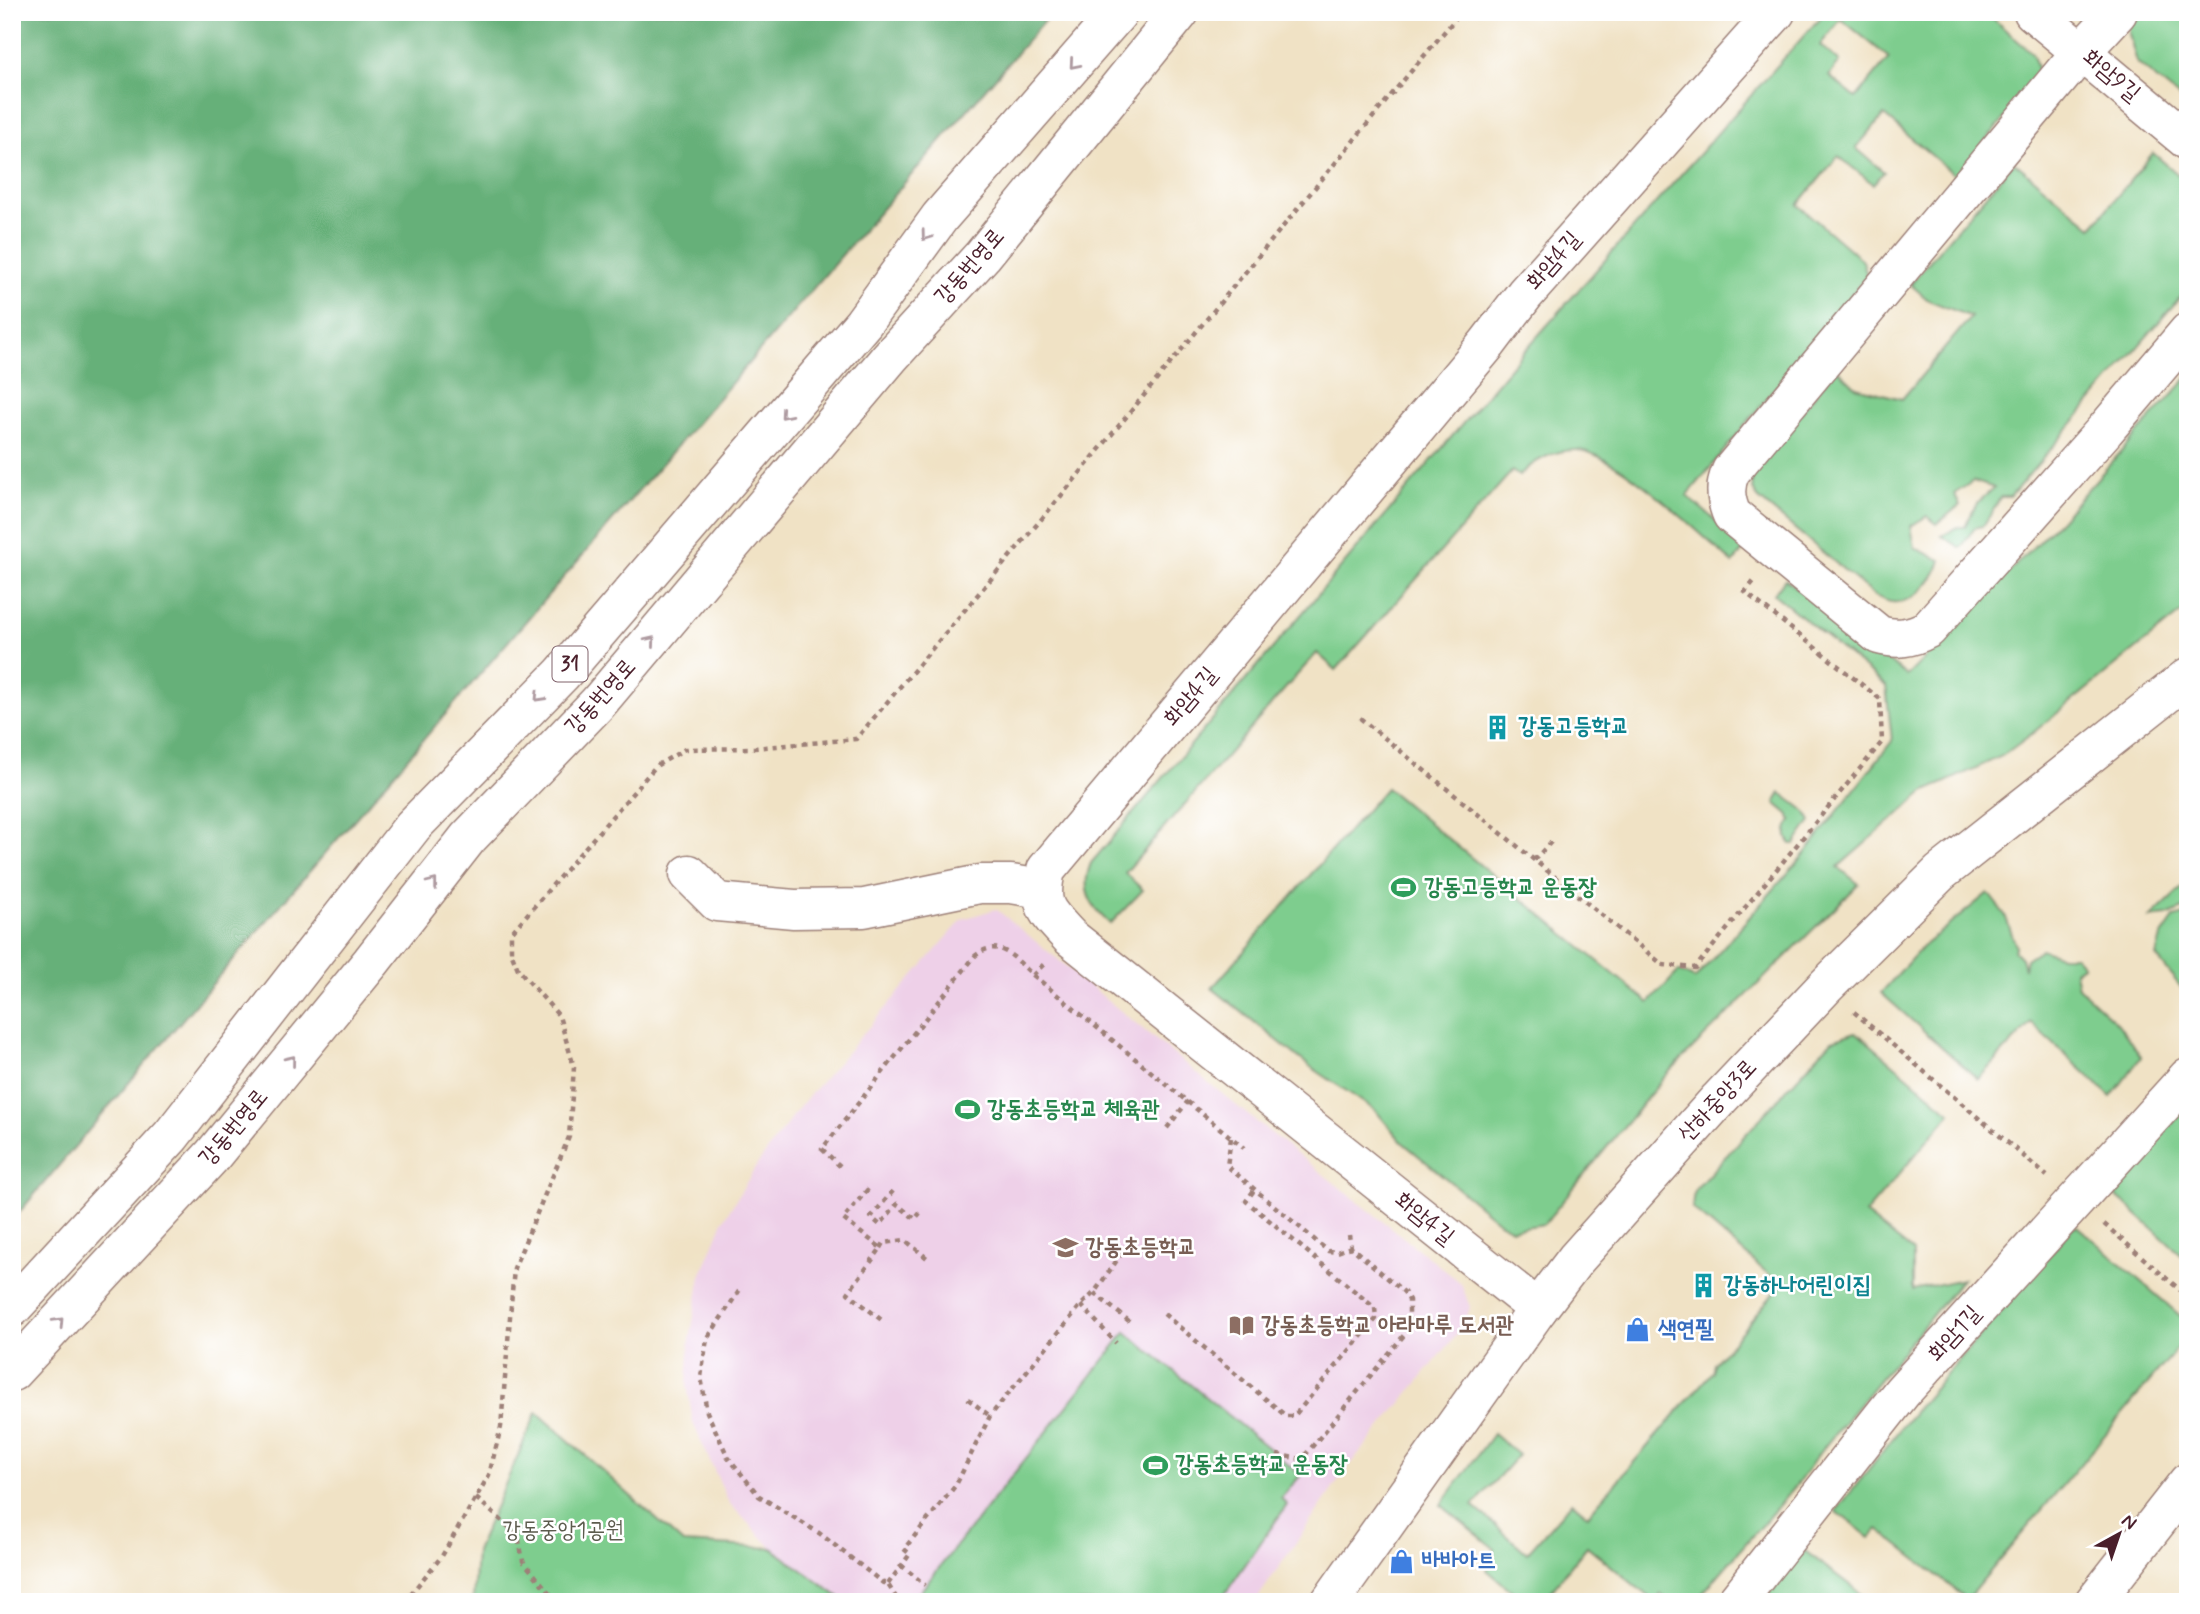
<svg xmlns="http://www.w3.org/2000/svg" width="2200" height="1614" font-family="Mynerve,'Poor Story',sans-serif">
<rect width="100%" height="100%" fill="#fff"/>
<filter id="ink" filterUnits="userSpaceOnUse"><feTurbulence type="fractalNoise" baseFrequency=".0143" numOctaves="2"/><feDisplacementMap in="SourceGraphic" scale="14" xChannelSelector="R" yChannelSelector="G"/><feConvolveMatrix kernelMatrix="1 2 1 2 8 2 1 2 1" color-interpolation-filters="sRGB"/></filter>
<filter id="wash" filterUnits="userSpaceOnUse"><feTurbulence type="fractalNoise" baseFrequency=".00686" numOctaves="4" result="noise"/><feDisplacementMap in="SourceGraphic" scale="28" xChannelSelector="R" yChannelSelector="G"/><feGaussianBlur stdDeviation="1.57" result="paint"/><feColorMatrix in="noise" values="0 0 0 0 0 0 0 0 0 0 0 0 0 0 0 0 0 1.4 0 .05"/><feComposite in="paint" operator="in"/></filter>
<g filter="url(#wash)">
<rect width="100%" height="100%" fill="#f0e2c5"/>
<path fill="#eed0e8" d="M996,909L1248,1115L1461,1283L1470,1307L1464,1326L1345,1471L1255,1602H846L772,1548L729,1503L693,1423L687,1384L690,1339L701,1276L723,1221L757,1165L801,1105L963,919Z"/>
<g fill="#7ecd8e" stroke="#64765c" stroke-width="2" fill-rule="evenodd">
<path d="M1825,12H1985L2032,53L2037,67V80L1956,176L1884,115L1856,148L1884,172L1873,184L1838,156L1798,205L1863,261L1867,276L1687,496L1746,547L1733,563C1701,535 1617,452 1577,450C1556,449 1533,461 1519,476L1512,471L1336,670L1317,653L1297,675L1125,873L1143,890L1110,924C1090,906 1080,890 1091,863L1520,356ZM1841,19L1889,58L1856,98L1829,76L1840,62L1820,45Z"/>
<path d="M2136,12H2188V105L2137,63L2129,34V19Z"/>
<path d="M2153,153L2188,183V288L2010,497H2000C1996,508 1989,516 1983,526L1974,528L1961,548L1942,536L1958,527H1965L1977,503L1994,488L1973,481L1954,494L1960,505L1937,524L1927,516L1911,526L1915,548L1941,560C1936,578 1914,605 1892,602C1887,602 1880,598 1875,596L1758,498L1753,489L1751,476L1836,368L1856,387L1902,399L1971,317L1928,300L1910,284L2014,162L2092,227Z"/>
<path d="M2188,377V607L2029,736L2002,756L1924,792L1838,867L1859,884L1666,1075L1544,1224L1512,1229L1499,1222L1402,1142L1376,1111L1308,1065L1212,988L1386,788L1649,1003L1679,971L1695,979L1803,856L1892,741L1886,686L1774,594L1785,579L1907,676L2060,520Z"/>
<path d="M1781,793L1805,811L1811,821L1795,844H1791C1784,836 1786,828 1792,820L1788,814L1775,803Z"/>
<path d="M2188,882V907L2167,916L2150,918Z"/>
<path d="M1988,893L2005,915L2016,946L2014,951L2021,958L2024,969L2026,959L2041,949L2061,956H2075L2083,965L2075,971L2078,987L2118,1024L2141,1057L2111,1097L2031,1023L1978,1079L1881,993L1922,947Z"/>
<path d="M2188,914V996L2156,956L2161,937L2174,918Z"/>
<path d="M1856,1032L1951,1113L1865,1214L1913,1252V1290L1962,1279L1820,1452L1799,1482L1695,1602H1669L1661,1594L1655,1602L1587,1546L1542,1602H1525L1487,1570L1495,1549L1441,1505L1493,1434L1518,1455L1473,1506L1527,1553L1572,1502L1588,1515L1712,1372L1714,1364L1781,1285L1692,1208L1694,1191L1832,1040Z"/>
<path d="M2188,1106V1261L2109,1189Z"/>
<path d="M2077,1226L2184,1319L2188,1325V1336L1967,1599L1878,1529L1870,1538L1836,1511L1904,1424L2073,1227Z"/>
<path d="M1126,1332L1301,1475L1281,1498L1287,1505L1219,1602H931L920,1592Z"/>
<path d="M537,1412L683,1543L772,1548L846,1602H473L476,1551Z"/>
<path d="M1805,1551L1872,1602H1763Z"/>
</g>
<path fill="#66b079" stroke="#586852" stroke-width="2" d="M12,12H1052L221,974L12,1221Z"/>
</g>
<g filter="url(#ink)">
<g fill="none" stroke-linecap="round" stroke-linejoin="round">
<defs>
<g id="minor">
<path d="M2033,12L2188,141"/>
<path d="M2118,12L2081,52L1731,471C1724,486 1725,499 1732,515L1879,635C1897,640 1911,638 1928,629L2105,430L2188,332"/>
<path d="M689,874L717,902L794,909L864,908L980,884H1011L1042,889"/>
<path d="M1538,1309L1070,937C1046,911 1038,907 1046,870L1487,344L1525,294L1776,12"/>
<path d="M1330,1602L1538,1309L1576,1259L1719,1099L1825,987L1940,873L2188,677"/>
<path d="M1736,1602L1902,1392L2188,1077"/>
</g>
<path id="major" d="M2094,1602L2188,1482"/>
<g id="highway">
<path d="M12,1308L171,1136L413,826L562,674L863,323L940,217L1119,12"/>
<path d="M12,1372L212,1156L371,962L468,838L598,703L890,357L983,255L1180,12"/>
</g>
</defs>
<use href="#minor" stroke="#9d8078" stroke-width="41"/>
<use href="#major" stroke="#9d8078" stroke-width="41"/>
<use href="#highway" stroke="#9d8078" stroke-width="41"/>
<g stroke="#9d8078" stroke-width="4.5" stroke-dasharray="5 5" stroke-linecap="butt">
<path d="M1360,718L1663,965L1695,968L1882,742L1880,699L1745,592L1755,580"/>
<path d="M1534,860L1551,842"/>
<path d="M1033,975L1244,1148"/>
<path d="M1854,1012L2047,1176"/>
<path d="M1167,1128L1188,1101"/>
<path d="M1231,1138L1227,1166L1328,1251L1337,1252L1351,1247"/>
<path d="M840,1166L822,1149L975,956C999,936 1015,959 1033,975L1046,962"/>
<path d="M868,1189L843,1219L881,1248L848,1293L884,1322"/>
<path d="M893,1191L871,1217L880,1225L897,1204L915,1219L920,1213"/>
<path d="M2104,1224L2188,1297"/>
<path d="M881,1248L884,1243L905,1240L927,1258"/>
<path d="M739,1291L707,1339L701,1377L707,1412L728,1457L759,1496L819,1533L883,1583H887L899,1602"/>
<path d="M1094,1293L1129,1321"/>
<path d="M1081,1305L1116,1343"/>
<path d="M1164,1314L1286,1416H1294L1376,1319L1375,1308L1246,1201L1255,1189"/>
<path d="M968,1399L990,1416"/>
<path d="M1277,1455L1302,1459L1409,1329V1300L1404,1292L1351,1247L1349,1235"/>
<path d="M476,1498L518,1535L523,1561L557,1602"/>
<path d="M901,1565L925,1585"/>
<path d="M888,1584L910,1554L904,1549L956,1485L990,1416L1081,1305L1094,1293L1122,1253"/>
<path d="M404,1602L442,1556L489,1475L501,1427L514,1268L569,1137L574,1067L559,1016L518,969L511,952V933L656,766L685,749L754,748L856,739L1066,490L1397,88L1461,12"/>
</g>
<use href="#minor" stroke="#fff" stroke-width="38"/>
<use href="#major" stroke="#fff" stroke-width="38"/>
<use href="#highway" stroke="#fff" stroke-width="38"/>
</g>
<defs><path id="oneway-chevron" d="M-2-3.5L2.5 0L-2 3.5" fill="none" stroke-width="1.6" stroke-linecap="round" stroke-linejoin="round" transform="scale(1.75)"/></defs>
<g stroke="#ae9aa0">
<use href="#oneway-chevron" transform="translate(1074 64) rotate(131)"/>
<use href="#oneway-chevron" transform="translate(926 236) rotate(126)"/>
<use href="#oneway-chevron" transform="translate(785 414) rotate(131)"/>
<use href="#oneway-chevron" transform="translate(651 641) rotate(-50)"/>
<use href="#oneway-chevron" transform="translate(539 697) rotate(134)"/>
<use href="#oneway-chevron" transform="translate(433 883) rotate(-52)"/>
<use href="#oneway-chevron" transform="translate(291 1060) rotate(-51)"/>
<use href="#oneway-chevron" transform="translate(59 1322) rotate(-47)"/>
</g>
</g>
<defs>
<symbol id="building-bare" viewBox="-9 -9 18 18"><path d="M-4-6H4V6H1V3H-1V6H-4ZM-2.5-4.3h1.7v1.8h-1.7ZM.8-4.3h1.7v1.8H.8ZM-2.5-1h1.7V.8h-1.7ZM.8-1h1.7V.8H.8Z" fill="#0f9aa8" stroke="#fff" stroke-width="2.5" paint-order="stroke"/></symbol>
<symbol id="stadium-bare" viewBox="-9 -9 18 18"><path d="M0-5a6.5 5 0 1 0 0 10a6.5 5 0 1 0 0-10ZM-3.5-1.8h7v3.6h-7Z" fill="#2e9e5b" stroke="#fff" stroke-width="2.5" paint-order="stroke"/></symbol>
<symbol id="school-bare" viewBox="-9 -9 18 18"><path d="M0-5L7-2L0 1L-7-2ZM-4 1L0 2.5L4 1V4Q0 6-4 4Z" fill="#8d6e63" stroke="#fff" stroke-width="2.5" paint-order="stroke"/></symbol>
<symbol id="library-bare" viewBox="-9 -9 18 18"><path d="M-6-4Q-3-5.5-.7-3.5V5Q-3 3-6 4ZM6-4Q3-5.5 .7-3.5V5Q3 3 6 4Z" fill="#8d6e63" stroke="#fff" stroke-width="2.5" paint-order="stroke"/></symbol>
<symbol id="shop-bare" viewBox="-9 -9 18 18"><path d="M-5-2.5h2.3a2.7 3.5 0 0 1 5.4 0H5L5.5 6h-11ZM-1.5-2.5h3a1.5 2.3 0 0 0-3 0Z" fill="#3f7fe0" stroke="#fff" stroke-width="2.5" paint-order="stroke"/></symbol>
</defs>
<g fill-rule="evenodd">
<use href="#building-bare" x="1480" y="710" width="35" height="35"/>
<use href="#stadium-bare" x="1386" y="870" width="35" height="35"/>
<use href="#stadium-bare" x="950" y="1092" width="35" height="35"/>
<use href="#school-bare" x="1048" y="1230" width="35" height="35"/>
<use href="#building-bare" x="1686" y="1268" width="35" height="35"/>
<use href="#library-bare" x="1224" y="1308" width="35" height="35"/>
<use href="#shop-bare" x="1620" y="1312" width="35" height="35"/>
<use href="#stadium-bare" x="1138" y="1448" width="35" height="35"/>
<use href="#shop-bare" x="1384" y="1544" width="35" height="35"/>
</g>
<g text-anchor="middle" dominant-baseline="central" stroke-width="5" stroke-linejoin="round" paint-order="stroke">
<rect fill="#fff" stroke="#80626b" stroke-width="2" x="552.5" y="646.5" width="35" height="35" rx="5"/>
<g font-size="21" font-weight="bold" fill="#4a1f2b">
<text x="570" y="664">31</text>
</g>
<g font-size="23" fill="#4a1f2b" stroke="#fff">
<text transform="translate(2111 76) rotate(40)">화암9길</text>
<text transform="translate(1554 261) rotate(-49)">화암4길</text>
<text transform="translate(970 267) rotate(-49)">강동번영로</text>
<text transform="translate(601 697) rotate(-48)">강동번영로</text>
<text transform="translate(1191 697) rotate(-50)">화암4길</text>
<text transform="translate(1718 1101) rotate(-47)">산하중앙3로</text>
<text transform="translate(234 1128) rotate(-50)">강동번영로</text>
<text transform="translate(1424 1219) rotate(39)">화암4길</text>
<text transform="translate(1955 1334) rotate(-48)">화암1길</text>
</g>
<g font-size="23" font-weight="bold" fill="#0d838f" stroke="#fff" text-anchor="start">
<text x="1518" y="727">강동고등학교</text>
<text x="1723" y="1286">강동하나어린이집</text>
</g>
<g font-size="23" font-weight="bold" fill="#27864d" stroke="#fff" text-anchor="start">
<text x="1424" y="888">강동고등학교 운동장</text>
<text x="987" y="1110">강동초등학교 체육관</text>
<text x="1175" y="1465">강동초등학교 운동장</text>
</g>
<g font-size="23" font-weight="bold" fill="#785e54" stroke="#fff" text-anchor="start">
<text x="1085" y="1248">강동초등학교</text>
<text x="1261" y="1326">강동초등학교 아라마루 도서관</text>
</g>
<g font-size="23" font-weight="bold" fill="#366cbe" stroke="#fff" text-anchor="start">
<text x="1658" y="1330">색연필</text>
<text x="1422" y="1561">바바아트</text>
</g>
<g font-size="23" fill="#5c5c4e" stroke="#fff">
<text x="563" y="1531">강동중앙1공원</text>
</g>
</g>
<rect width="2200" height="1614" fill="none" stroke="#fff" stroke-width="42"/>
<g transform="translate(2119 1534) rotate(40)" stroke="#ffffff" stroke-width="5" paint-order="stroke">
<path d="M0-5L12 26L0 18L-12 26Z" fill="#4a1f2b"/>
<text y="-10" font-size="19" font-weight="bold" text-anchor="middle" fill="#4a1f2b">N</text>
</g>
</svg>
